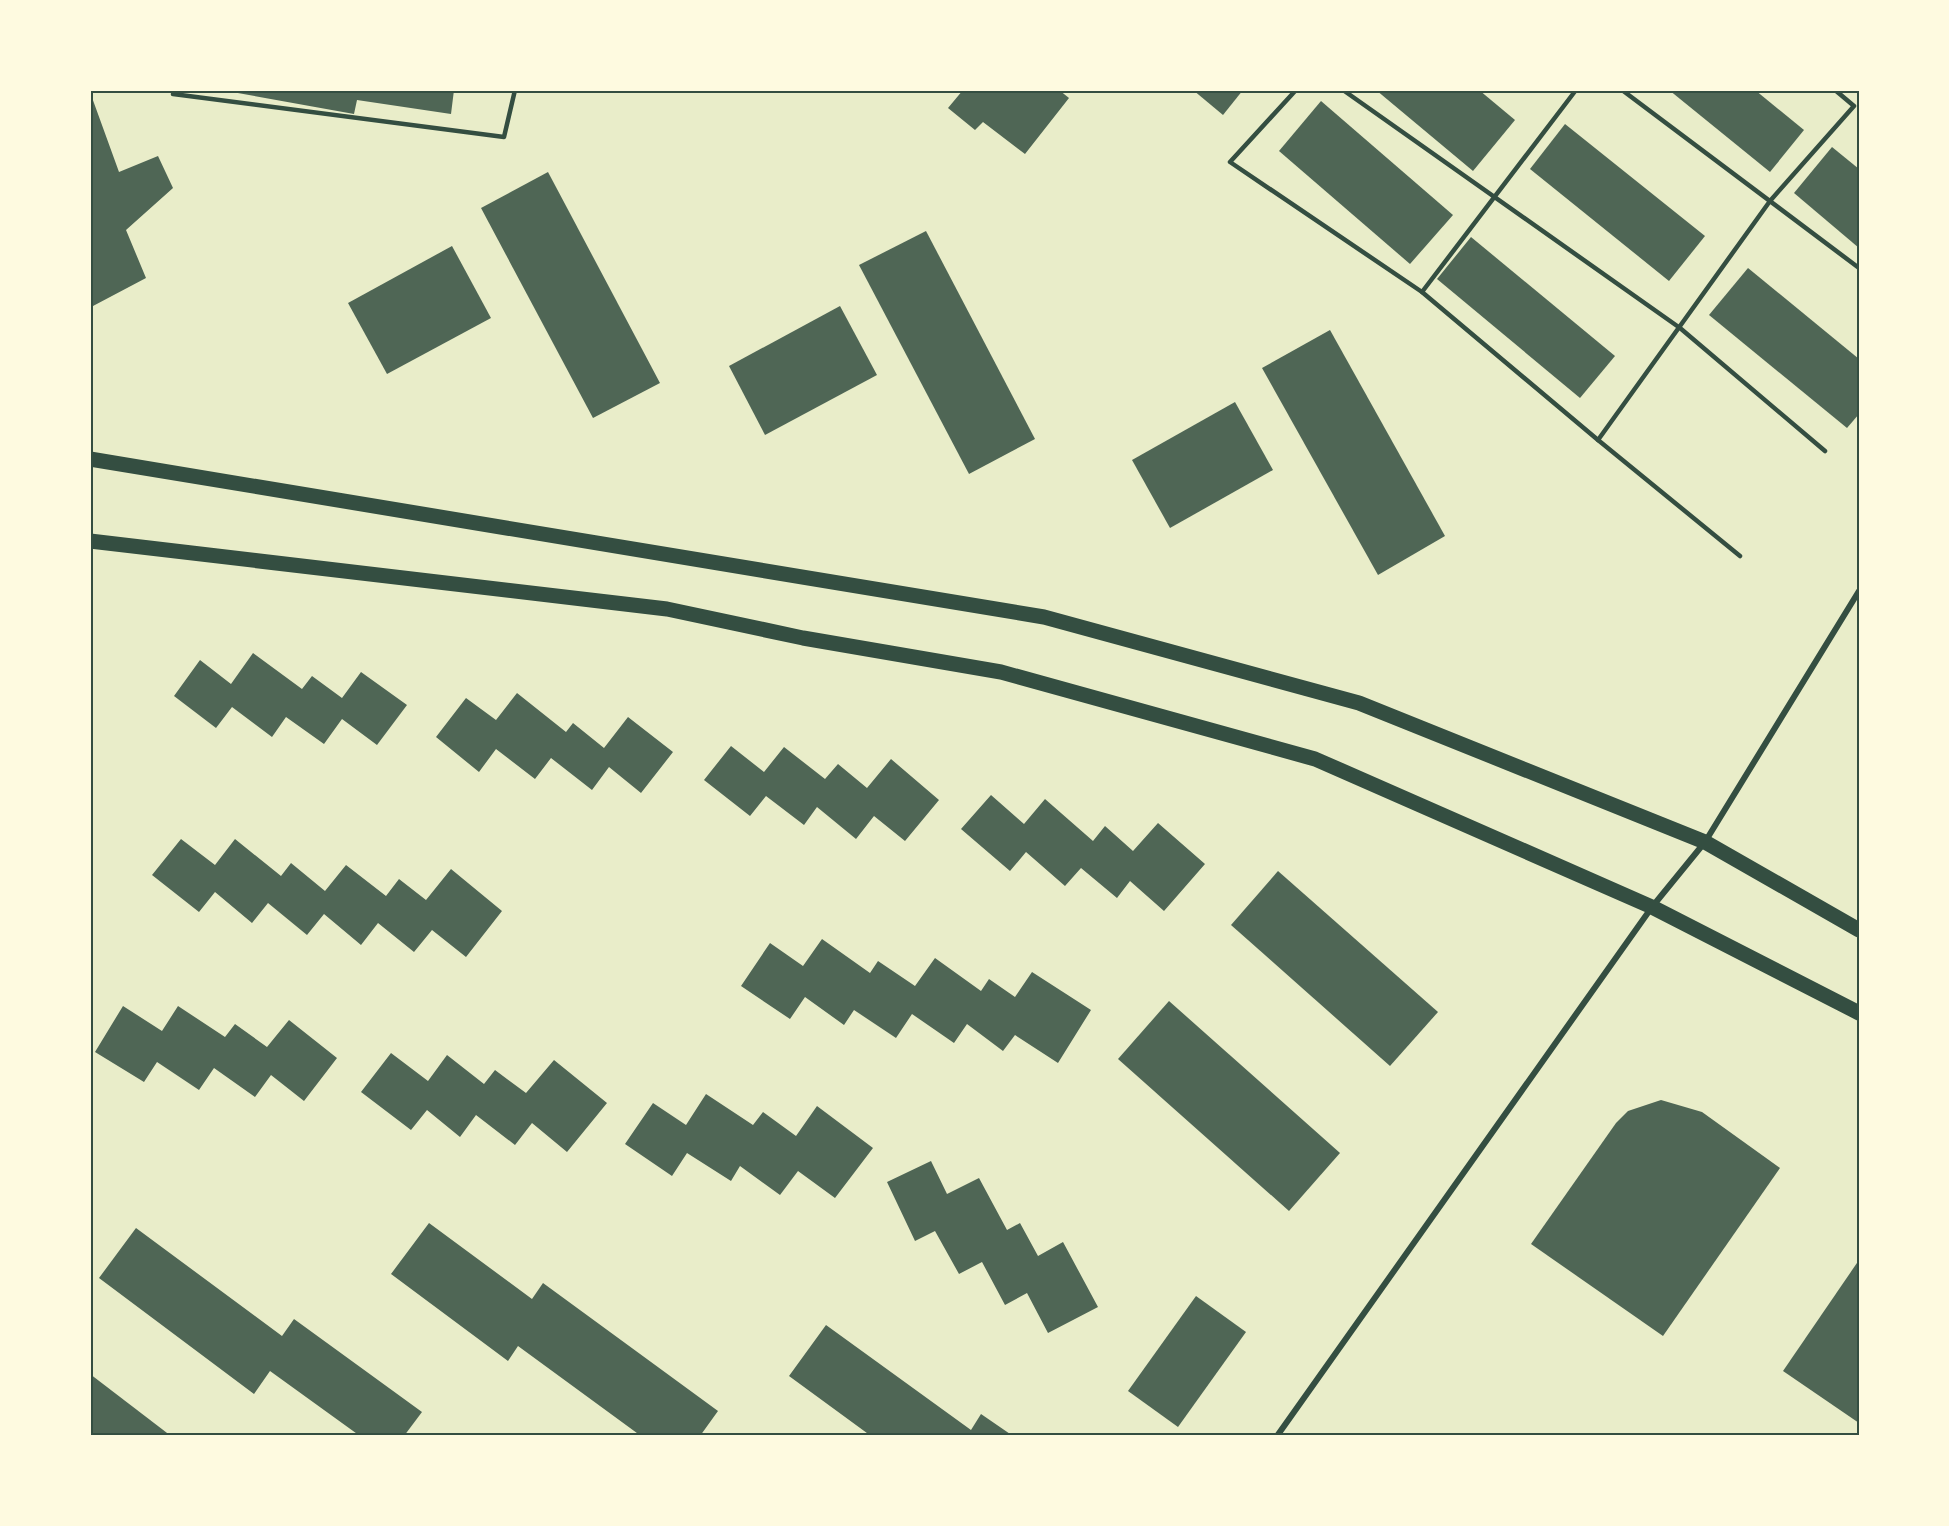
<svg xmlns="http://www.w3.org/2000/svg" width="1949" height="1526" font-family="'Space Grotesk',sans-serif">
<rect width="100%" height="100%" fill="#e9edc9"/>
<g fill="#4f6655">
<path d="M221,90H454L451,114L357,100L354,114Z"/>
<path d="M963,90H1059L1069,98L1025,154L983,122L975,130L948,108Z"/>
<path d="M1193,90H1243L1223,115Z"/>
<path d="M1376,90H1479L1515,120L1473,171Z"/>
<path d="M1669,90H1755L1804,130L1770,172Z"/>
<path d="M90,92L119,172L158,156L173,188L126,230L146,278L93,306L90,296Z"/>
<path d="M1321,101L1453,215L1410,264L1279,151Z"/>
<path d="M1565,124L1705,236L1669,281L1530,169Z"/>
<path d="M1832,147L1859,169V248L1794,193Z"/>
<path d="M548,172L660,383L593,418L481,208Z"/>
<path d="M926,231L1035,439L969,474L859,265Z"/>
<path d="M1471,237L1615,356L1580,398L1437,279Z"/>
<path d="M452,246L491,318L387,374L348,303Z"/>
<path d="M1748,268L1859,359V414L1847,428L1709,315Z"/>
<path d="M840,306L877,375L765,435L729,366Z"/>
<path d="M1330,330L1445,536L1378,575L1262,368Z"/>
<path d="M1235,402L1273,470L1170,528L1132,460Z"/>
<path d="M253,653L302,689L312,676L342,698L361,672L407,705L377,745L342,719L324,744L286,717L272,737L232,707L216,728L174,696L200,660L231,684Z"/>
<path d="M517,693L566,732L573,723L604,748L628,717L673,752L641,793L609,767L592,790L551,758L535,779L496,749L479,772L436,737L466,698L496,720Z"/>
<path d="M731,746L764,772L784,747L825,779L838,764L867,788L891,759L939,800L905,841L874,816L856,839L817,807L804,825L766,796L750,816L704,780Z"/>
<path d="M991,795L1024,824L1045,799L1093,841L1105,826L1133,851L1158,823L1205,864L1164,911L1130,881L1117,898L1081,868L1065,886L1026,852L1010,871L961,829Z"/>
<path d="M181,839L215,865L235,839L281,876L291,863L325,891L346,865L386,896L399,879L426,900L451,869L502,911L466,957L432,930L414,952L378,923L361,945L324,914L307,935L268,903L252,923L215,892L199,912L152,875Z"/>
<path d="M1278,871L1438,1012L1390,1066L1231,925Z"/>
<path d="M822,939L870,973L878,961L915,986L935,958L981,991L989,979L1015,997L1032,972L1091,1010L1058,1063L1015,1035L1003,1051L967,1024L954,1043L912,1014L896,1038L854,1010L844,1025L805,997L790,1019L741,986L770,943L803,966Z"/>
<path d="M1169,1001L1340,1153L1289,1211L1118,1059Z"/>
<path d="M123,1006L162,1031L178,1006L225,1037L235,1024L267,1047L289,1020L337,1058L304,1101L271,1075L255,1097L214,1068L199,1090L157,1062L144,1082L95,1052Z"/>
<path d="M391,1053L428,1081L447,1055L484,1084L495,1070L526,1093L554,1060L607,1103L567,1152L532,1123L515,1145L476,1115L460,1137L427,1110L411,1130L361,1092Z"/>
<path d="M706,1094L753,1125L763,1112L796,1136L817,1106L873,1148L835,1198L798,1171L780,1195L740,1166L731,1181L687,1153L672,1176L625,1144L653,1103L686,1125Z"/>
<path d="M1661,1100L1702,1112L1780,1168L1663,1336L1531,1244L1616,1123L1628,1111Z"/>
<path d="M931,1161L947,1194L979,1178L1007,1230L1020,1223L1038,1256L1063,1242L1098,1307L1048,1333L1027,1293L1005,1305L982,1262L959,1274L935,1231L915,1241L887,1182Z"/>
<path d="M429,1223L532,1299L543,1283L718,1411L700,1436H641L518,1346L508,1361L391,1274Z"/>
<path d="M136,1228L282,1336L294,1319L422,1412L404,1436H360L270,1371L254,1394L99,1278Z"/>
<path d="M1859,1260V1423L1783,1371Z"/>
<path d="M1196,1296L1246,1332L1178,1427L1128,1391Z"/>
<path d="M826,1325L971,1430L981,1414L1013,1436H871L789,1376Z"/>
<path d="M90,1374L171,1436H90Z"/>
</g>
<g fill="none" stroke-linecap="round" stroke-linejoin="round">
<g stroke="#344e41" stroke-width="4.5">
<path d="M1296,90L1230,162L1422,292"/>
<path d="M1343,90L1680,328L1825,451"/>
<path d="M1576,90L1422,292L1598,440"/>
<path d="M1622,90L1859,268"/>
<path d="M173,94L504,137L515,90"/>
<path d="M1740,556L1598,440L1770,201L1854,106L1835,90"/>
</g>
<path stroke="#344e41" stroke-width="6" d="M1277,1436L1652,907L1705,842L1859,591"/>
<g stroke="#344e41" stroke-width="15">
<path d="M90,459L1044,617L1359,703L1705,842L1859,930"/>
<path d="M90,541L667,609L803,638L1001,672L1315,759L1652,907L1859,1013"/>
</g>
</g>
<rect width="1949" height="1526" fill="none" stroke="#fefae0" stroke-width="183"/>
<rect x="92" y="92" width="1766" height="1342" fill="none" stroke="#344e41" stroke-width="2"/>
</svg>
